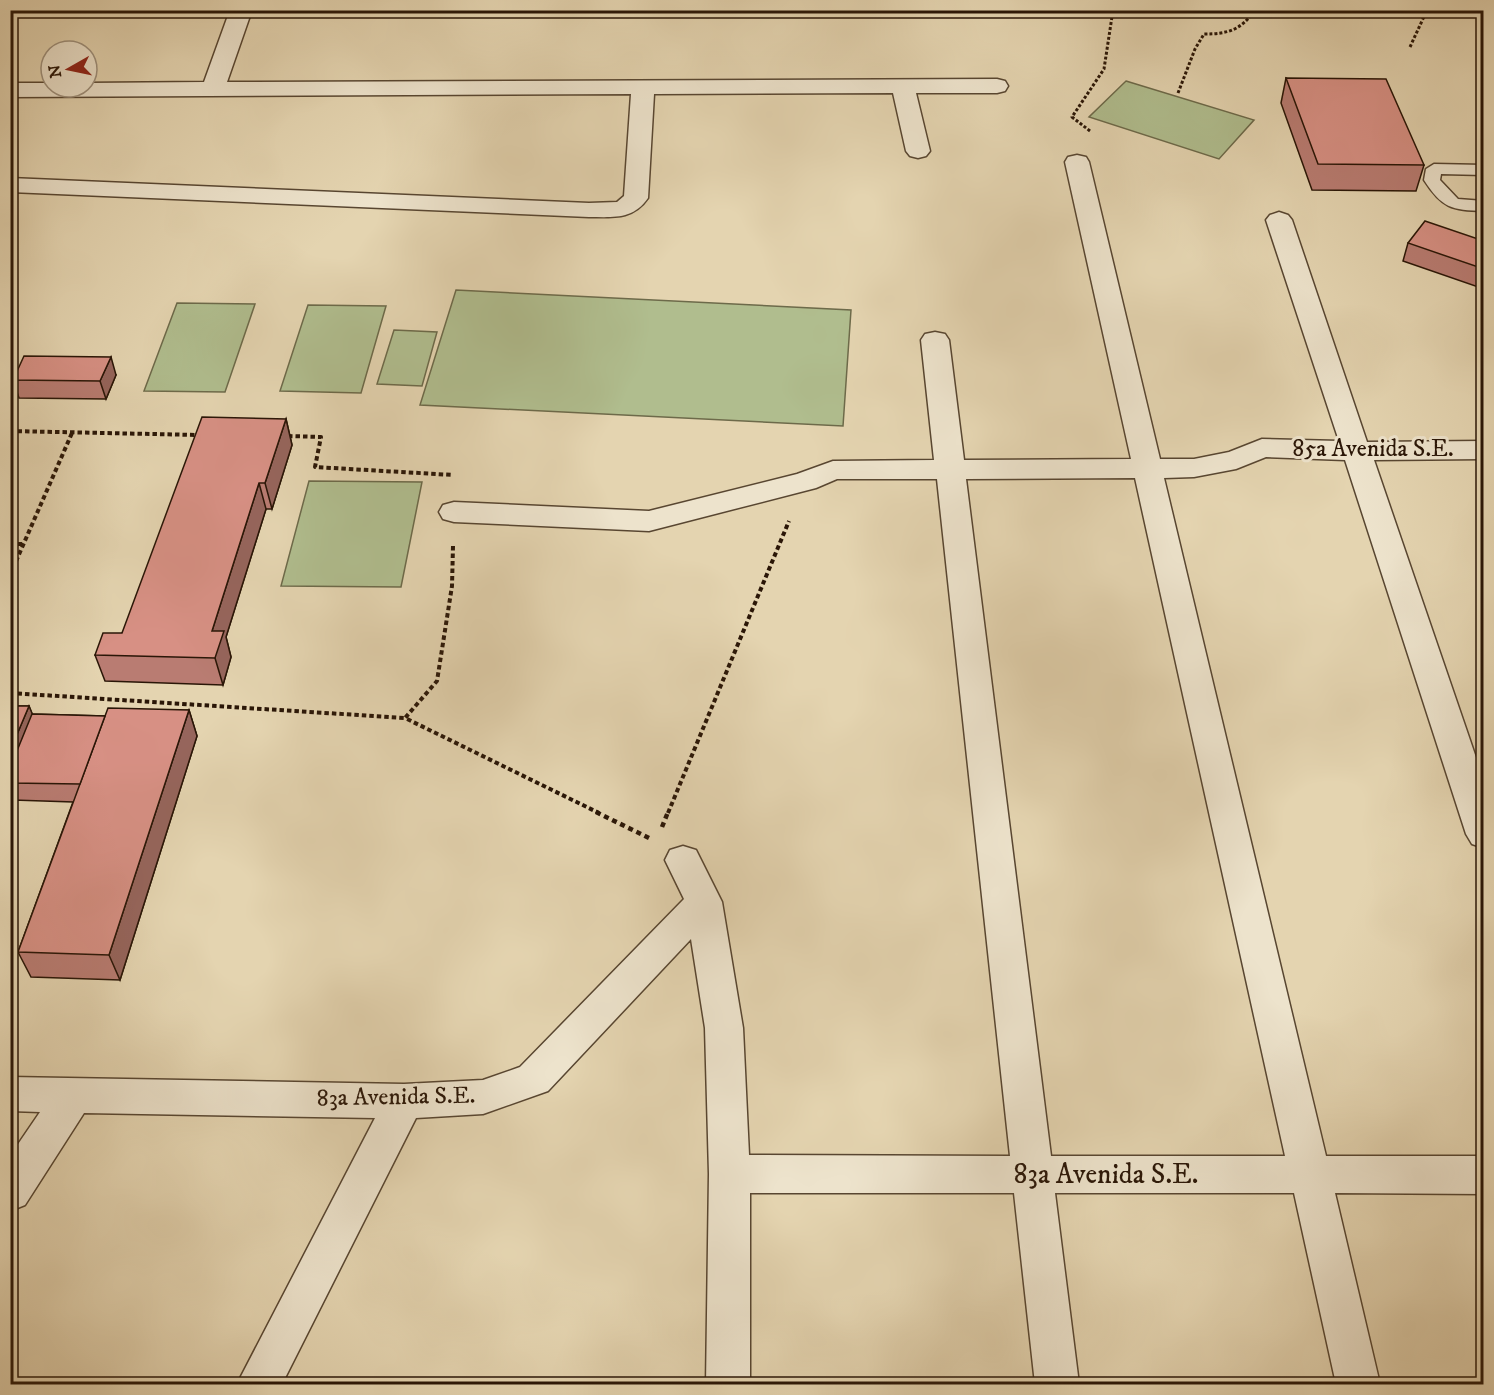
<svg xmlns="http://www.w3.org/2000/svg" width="1494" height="1395" font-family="'IM FELL DW Pica',serif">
<rect width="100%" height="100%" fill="#e4d4b0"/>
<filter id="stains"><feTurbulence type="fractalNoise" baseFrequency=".00333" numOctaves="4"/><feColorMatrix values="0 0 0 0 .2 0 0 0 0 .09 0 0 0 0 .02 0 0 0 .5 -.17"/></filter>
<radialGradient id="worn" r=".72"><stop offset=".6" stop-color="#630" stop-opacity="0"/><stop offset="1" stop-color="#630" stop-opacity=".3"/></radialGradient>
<g fill="#b0bd8e" stroke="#6d6a4a" stroke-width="1.5">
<path d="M1126,81L1254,120L1219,159L1089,117Z"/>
<path d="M456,290L851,310L843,426L420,405Z"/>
<path d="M177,303L255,304L225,392L144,391Z"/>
<path d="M308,305L386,306L361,393L280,391Z"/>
<path d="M394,330L437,332L422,386L377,384Z"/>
<path d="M309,481L422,482L401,587L281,586Z"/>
</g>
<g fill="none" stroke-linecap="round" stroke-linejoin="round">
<defs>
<path id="lane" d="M1434,164L1484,165V175L1441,174L1440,180L1458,199L1484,201V211C1451,210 1442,208 1424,180L1426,169Z"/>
<g id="street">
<path d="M230,10H252L227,82L997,79L1005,81L1008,86L1005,91L997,93H916L930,151L926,156L918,158L910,156L906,151L893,93L654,94L648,198C633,220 613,217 589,217L10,192V178L589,203L617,202L624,196L631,94L10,97V83H51V87H87V83L204,82Z"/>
<path d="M1077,155L1086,157L1089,162L1160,459H1194L1229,452L1262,439L1339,441L1266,220L1270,215L1279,212L1288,215L1292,220L1367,442L1484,441V459L1374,460L1484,781V848L1472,844L1466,834L1345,460L1266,457L1236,469L1194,477L1164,478L1326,1156H1484V1194L1335,1193L1380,1384H1336L1294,1193H1055L1079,1384H1035L1014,1193H750V1384H706L709,1174L705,1028L691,939L548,1091L483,1114L416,1118L282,1384H237L375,1118L84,1113L25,1205L10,1211V1156L40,1112L10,1111V1077L404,1084L483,1080L520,1067L684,899L665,860L670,850L683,846L696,850L722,902L743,1028L749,1155L1010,1156L937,479H837L816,488L649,531L454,522L443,519L439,512L443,505L454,502L649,511L797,474L833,461L934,460L921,340L925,334L935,332L945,334L949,340L964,460L1131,459L1065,162L1068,157ZM1135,478L1285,1156H1051L966,479Z"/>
</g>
</defs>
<use href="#lane" stroke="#584631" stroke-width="3"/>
<use href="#street" stroke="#584631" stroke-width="3"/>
<g stroke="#2a1607" stroke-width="3" stroke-dasharray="3 2" stroke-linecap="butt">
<path d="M1410,47L1427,10"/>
<path d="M1178,93L1195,49L1204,34C1228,34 1241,30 1255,10"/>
<path d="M1090,131L1072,117L1104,69L1113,10"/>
</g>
<g stroke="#2a1607" stroke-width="4" stroke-dasharray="4.5 3" stroke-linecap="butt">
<path d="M10,431L199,435"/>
<path d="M288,436L321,437L315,467L453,475"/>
<path d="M10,544H24"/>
<path d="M453,546L452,586L437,681L405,718L599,813"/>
<path d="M10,575L72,433"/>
<path d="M10,693L405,718"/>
<path d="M668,813L789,521"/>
</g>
<g stroke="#2a1607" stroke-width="4.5" stroke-dasharray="5 4" stroke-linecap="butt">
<path d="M596,812L649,838"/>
<path d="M662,827L668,812"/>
</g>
<use href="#lane" fill="#ede3cc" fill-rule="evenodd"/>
<use href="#street" fill="#ede3cc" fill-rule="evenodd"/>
</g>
<g fill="#b97c72" stroke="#2a1607" stroke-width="1.5">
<path d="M1286,78L1424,165L1416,191L1312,190L1281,103Z"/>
<path d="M1484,241V289L1403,261L1408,243Z"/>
<path d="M116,375L106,399L19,398L13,380Z"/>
<path d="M286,419L292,445L272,509H266L226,637L231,657L223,685L105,681L95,655L122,633Z"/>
<path d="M10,706H29L32,714L105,716L189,710L197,736L120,980L31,977L18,952L73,802L13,800L10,806Z"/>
</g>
<g fill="#96655c" stroke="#2a1607" stroke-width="1.5">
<path d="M111,357L116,375L106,399L100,381Z"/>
<path d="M286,419L292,445L272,509L265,483Z"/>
<path d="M259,483L266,509L226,637L231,657L223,685L215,658L212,631Z"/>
<path d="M29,706L40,732L10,783V751Z"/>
<path d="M189,710L197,736L120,980L109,955Z"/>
<path d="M10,796L13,800L10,806Z"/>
</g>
<g fill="#d79084" stroke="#2a1607" stroke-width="1.5">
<path d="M1286,78L1386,79L1424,165L1318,164Z"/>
<path d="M1425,221L1484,241V269L1408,243Z"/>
<path d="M24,356L111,357L100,381L13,380Z"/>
<path d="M202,417L286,419L265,483H259L212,631H224L215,658L95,655L103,633H122Z"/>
<path d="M10,706H29L10,751Z"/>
<path d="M108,708L189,710L109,955L18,952Z"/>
<path d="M32,714L105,716L80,784L10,783V768Z"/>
</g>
<g text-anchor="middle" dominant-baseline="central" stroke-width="6" stroke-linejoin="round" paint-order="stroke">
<g font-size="24" fill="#2a1607" stroke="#ede3cc">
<text x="1373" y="449">85a Avenida S.E.</text>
<text transform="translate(396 1097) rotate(-1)">83a Avenida S.E.</text>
</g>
<g font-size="28" fill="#2a1607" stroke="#ede3cc">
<text x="1106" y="1174">83a Avenida S.E.</text>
</g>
</g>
<rect width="1494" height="1395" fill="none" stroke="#e4d4b0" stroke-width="36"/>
<rect x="12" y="12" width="1470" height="1371" fill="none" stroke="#2a1607" stroke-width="3"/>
<rect x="18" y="18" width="1458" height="1359" fill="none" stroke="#2a1607" stroke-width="1.5"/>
<g transform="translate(69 69) rotate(261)"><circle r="28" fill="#ede3cc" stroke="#9f917d" stroke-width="1.5"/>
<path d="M0-4.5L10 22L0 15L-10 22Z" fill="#8f2418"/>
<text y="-9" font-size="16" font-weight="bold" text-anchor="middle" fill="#2a1607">N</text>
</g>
<rect width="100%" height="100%" filter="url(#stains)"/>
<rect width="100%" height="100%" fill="url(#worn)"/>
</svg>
